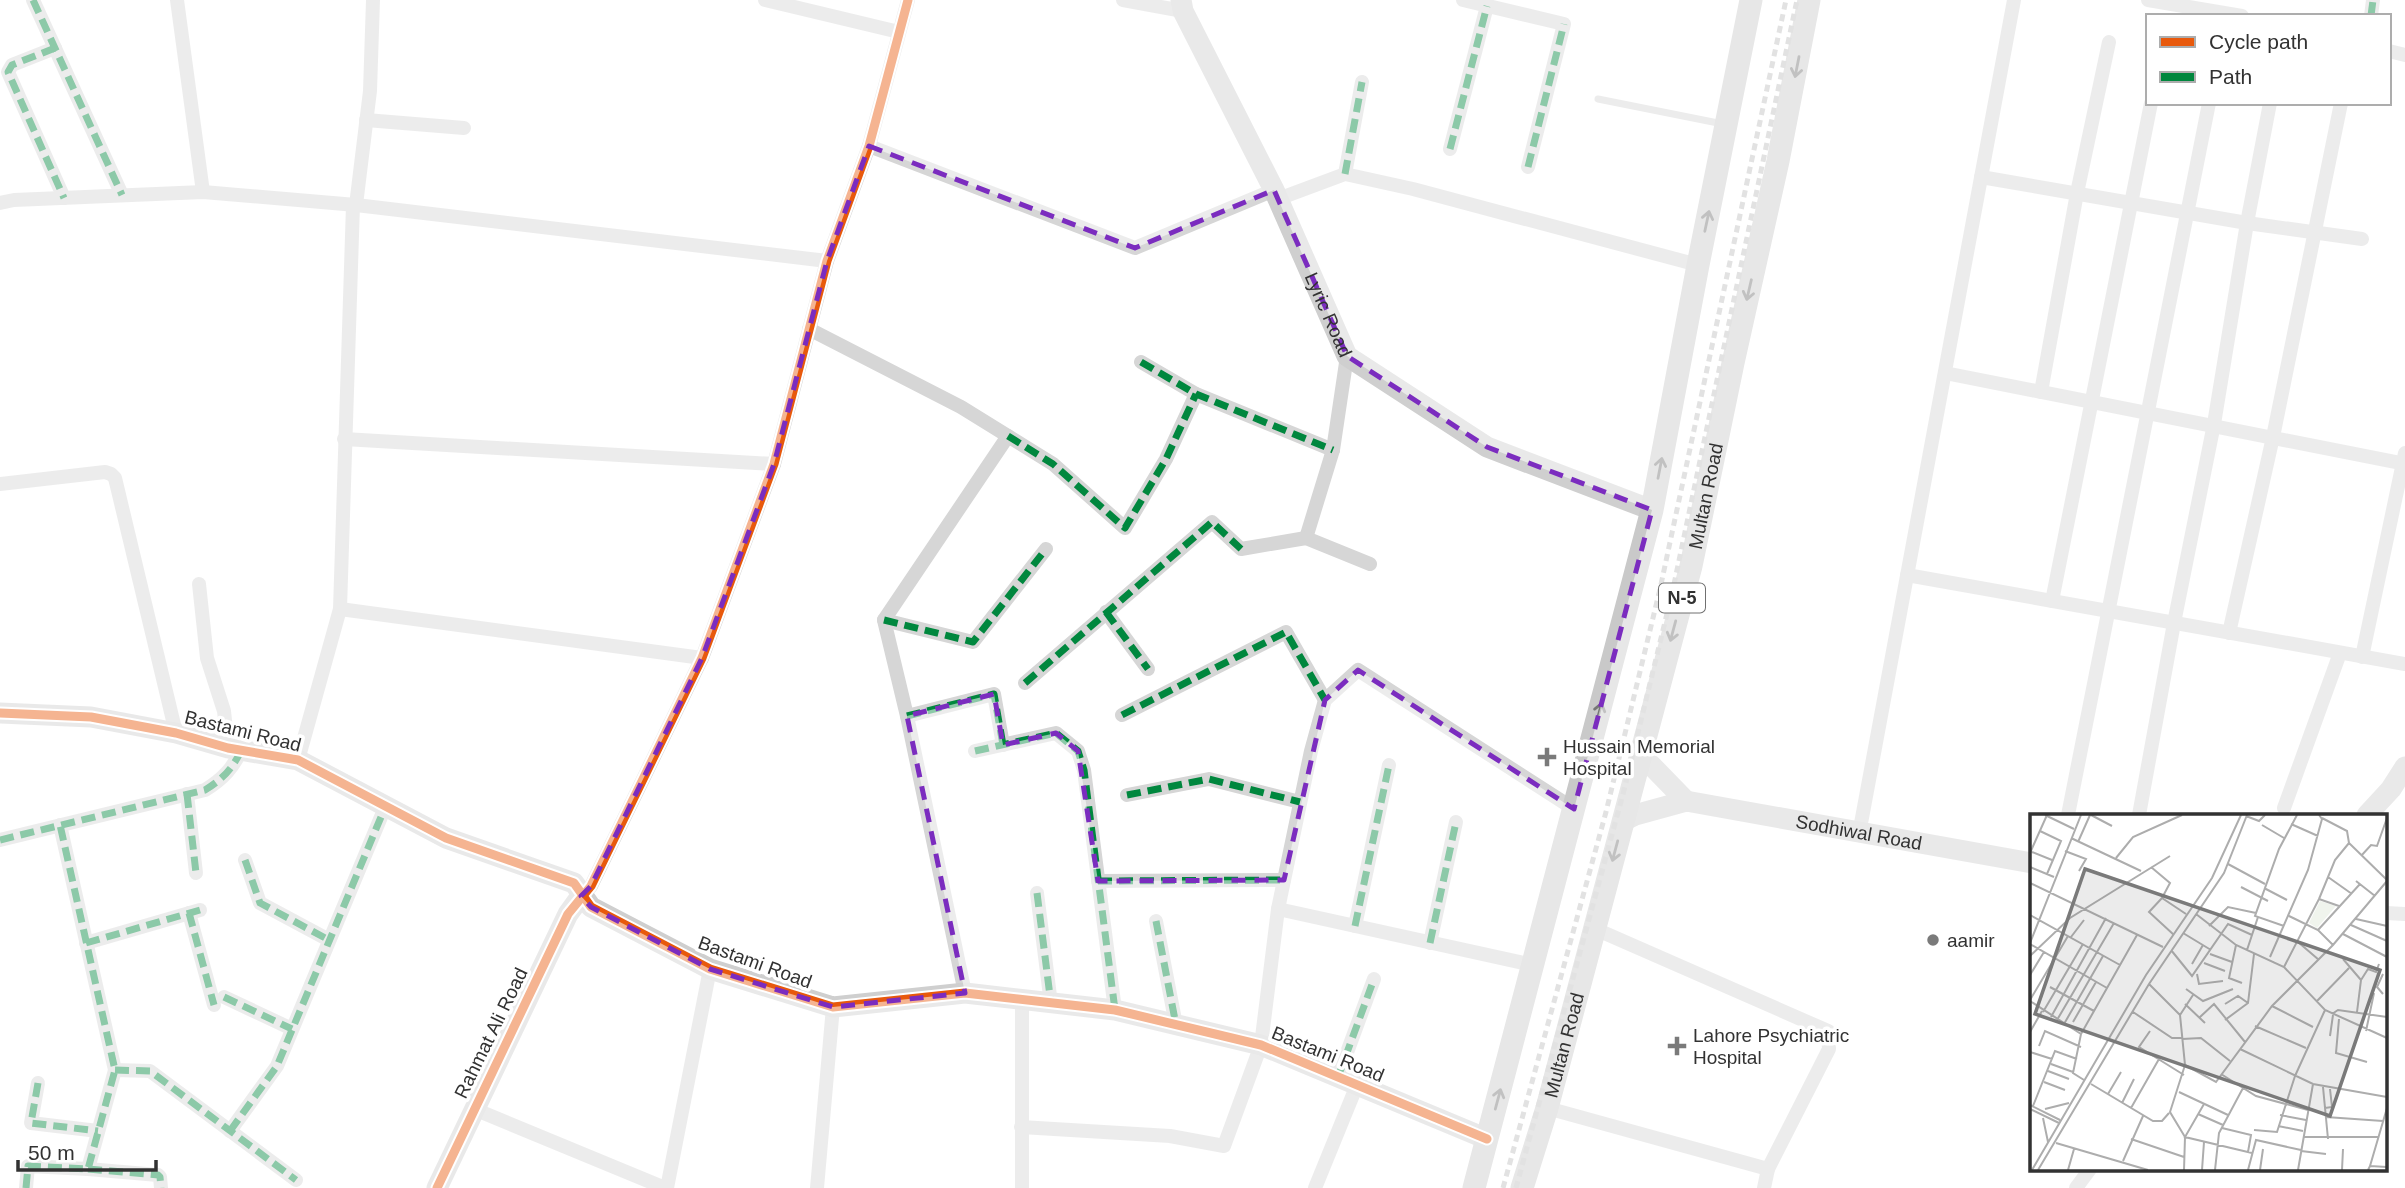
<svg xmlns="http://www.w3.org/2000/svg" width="2405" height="1188" font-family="Arial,sans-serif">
<rect width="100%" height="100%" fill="#fff"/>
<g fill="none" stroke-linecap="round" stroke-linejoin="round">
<path stroke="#d6d6d6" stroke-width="7" d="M1598,99L1723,124"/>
<g stroke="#d6d6d6" stroke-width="14">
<path d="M33,0L122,195"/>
<path d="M177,0L203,192"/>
<path d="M765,0L899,32"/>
<path d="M1123,0L1183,11"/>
<path d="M1463,0L1564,24L1528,167"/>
<path d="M2148,0L2242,16"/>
<path d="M2371,16L2373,0"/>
<path d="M55,48L12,65L8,72L64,198"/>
<path d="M2389,51L2405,55"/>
<path d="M366,120L464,128"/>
<path d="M869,146L1135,248L1274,190"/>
<path d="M1450,149L1487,6"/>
<path d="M1345,174L1362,82"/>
<path d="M1981,177L2247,223L2362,239"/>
<path d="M1278,199L1345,174L1413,189L1698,265"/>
<path d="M0,203L14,200L203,192L356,205L827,261"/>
<path d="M356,205L370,91L373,0"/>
<path d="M809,329L961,407L1053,464L1125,528L1166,459L1196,394"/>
<path d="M1141,362L1196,394L1333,450"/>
<path d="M1945,373L2405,464"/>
<path d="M2041,392L2077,193L2109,42"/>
<path d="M344,439L774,464"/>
<path d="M0,484L105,472L111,474L115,478L176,733"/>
<path d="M1306,538L1333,450L1347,356"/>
<path d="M1907,575L2405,664"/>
<path d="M199,584L207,658L224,711L228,748"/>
<path d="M2052,601L2151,103"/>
<path d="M340,609L702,658"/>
<path d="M1106,612L1148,669"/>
<path d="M884,620L973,642L1046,549"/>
<path d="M2229,633L2273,437L2341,103"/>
<path d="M2362,657L2405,453"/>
<path d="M1025,683L1212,522L1241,549L1306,538L1370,564"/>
<path d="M1122,715L1286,632L1325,700"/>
<path d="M907,716L994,694L1003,745"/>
<path d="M975,751L1056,733L1078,751L1084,770L1115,1010"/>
<path d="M298,760L340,609L353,205"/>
<path d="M187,794L196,873"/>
<path d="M1127,795L1209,779L1300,802"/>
<path d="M2284,808L2340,653"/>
<path d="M2068,815C2117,578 2160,340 2209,103"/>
<path d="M2139,815L2174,623L2214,424L2247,223L2270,103"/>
<path d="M1859,834L2014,0"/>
<path d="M0,840L205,790C223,779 233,768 242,749"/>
<path d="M245,860L260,903L329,940"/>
<path d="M1098,881L1284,880"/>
<path d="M1037,893L1051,1004"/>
<path d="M581,896L591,886L702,658L774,464L827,261L869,146L908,0"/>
<path d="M1278,909L1533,965"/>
<path d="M189,913L214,1005"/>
<path d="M2386,913L2405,914"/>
<path d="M1156,921L1176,1025"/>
<path d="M1355,926L1389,765"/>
<path d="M1593,928L1828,1031L1829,1049L1768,1169"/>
<path d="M86,943L200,910"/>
<path d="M1430,943L1456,822"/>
<path d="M965,993L907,716L884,620L1008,436"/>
<path d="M224,997L292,1029"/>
<path d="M115,1070L150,1071L296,1180"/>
<path d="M1338,1077L1374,979"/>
<path d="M38,1083L31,1123L98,1131"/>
<path d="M1547,1108L1768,1169L1764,1188"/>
<path d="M474,1109L665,1188"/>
<path d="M1021,1127L1170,1136L1224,1146L1261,1045L1278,909L1311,751L1325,700L1358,670L1574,809"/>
<path d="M230,1131L277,1066L386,805"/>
<path d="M88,1169L158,1175L160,1177L161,1188"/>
<path d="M26,1188L28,1166L88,1169L115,1070L60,825"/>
<path d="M667,1188L710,969"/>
<path d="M817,1188L833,1007"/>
<path d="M1022,1188V1000"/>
<path d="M1315,1188L1357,1085"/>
<path d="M2076,1188L2090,1169"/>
</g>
<g stroke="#cfcfcf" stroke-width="21">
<path id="s1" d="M1181,0L1183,11L1274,190L1347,356L1487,447L1652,510"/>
<path d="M0,713L91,717L176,733L228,748L298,760L446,838L574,883L591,907L710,969L833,1007L965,993L1115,1010L1261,1045L1487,1139"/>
<path d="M1642,750L1648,762L1686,801"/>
<path d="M2367,815L2391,789L2405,767"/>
<path id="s2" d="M1623,821L1635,815L1686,801L2032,863"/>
<path d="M437,1188L568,914L581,896"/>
</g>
<g stroke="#c9c9c9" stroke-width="23">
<path d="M1474,1188L1652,510L1698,265L1751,0"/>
<path id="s3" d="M1522,1188L1547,1108L1691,566L1733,363L1778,161L1809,0"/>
</g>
<g stroke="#bebebe" stroke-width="5" stroke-dasharray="7 5" stroke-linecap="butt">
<path d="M1503,1188L1606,812L1660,589L1786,0"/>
<path d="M1516,1188L1623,794L1673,589L1797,0"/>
</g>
<g stroke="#00873e" stroke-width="7" stroke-dasharray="14 7" stroke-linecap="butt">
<path d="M33,0L122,195"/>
<path d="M2371,16L2373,0"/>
<path d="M55,48L12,65L8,72L64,198"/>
<path d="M1450,149L1487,6"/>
<path d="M1528,167L1564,24"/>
<path d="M1345,174L1362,82"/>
<path d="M1141,362L1196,394L1333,450"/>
<path d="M1008,436L1053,464L1125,528L1166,459L1196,394"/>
<path d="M1106,612L1148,669"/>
<path d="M884,620L973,642L1046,549"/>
<path d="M1025,683L1212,522L1241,549"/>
<path d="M1122,715L1286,632L1325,700"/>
<path d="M907,716L994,694L1003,745"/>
<path d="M975,751L1056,733L1078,751L1084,770L1115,1010"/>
<path d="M187,794L196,873"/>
<path d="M1127,795L1209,779L1300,802"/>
<path d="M0,840L205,790C223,779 233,768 242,749"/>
<path d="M245,860L260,903L329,940"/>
<path d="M1098,881L1284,880"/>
<path d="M1037,893L1051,1004"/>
<path d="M189,913L214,1005"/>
<path d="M1156,921L1176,1025"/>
<path d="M1355,926L1389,765"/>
<path d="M86,943L200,910"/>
<path d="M1430,943L1456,822"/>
<path d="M224,997L292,1029"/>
<path d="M115,1070L150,1071L296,1180"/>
<path d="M1338,1077L1374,979"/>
<path d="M38,1083L31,1123L98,1131"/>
<path d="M230,1131L277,1066L386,805"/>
<path d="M88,1169L158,1175L160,1177L161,1188"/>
<path d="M26,1188L28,1166L88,1169L115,1070L60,825"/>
</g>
<defs>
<g id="cycleway">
<path d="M0,713L91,717L176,733L228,748L298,760L446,838L574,883L591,907L710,969L833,1007L965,993L1115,1010L1261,1045L1487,1139"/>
<path d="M437,1188L568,914L591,886L702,658L774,464L827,261L869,146L908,0"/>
</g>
</defs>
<use href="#cycleway" stroke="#fff" stroke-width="13"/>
<use href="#cycleway" stroke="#e8590c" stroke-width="9"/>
</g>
<defs><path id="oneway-shaft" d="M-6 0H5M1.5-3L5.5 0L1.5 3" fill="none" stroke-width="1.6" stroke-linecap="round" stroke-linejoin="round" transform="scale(1.75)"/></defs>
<g stroke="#767676">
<use href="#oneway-shaft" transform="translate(1797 67) rotate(101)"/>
<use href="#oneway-shaft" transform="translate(1707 221) rotate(-78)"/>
<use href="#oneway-shaft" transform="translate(1749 290) rotate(103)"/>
<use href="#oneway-shaft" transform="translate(1660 468) rotate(-79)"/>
<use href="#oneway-shaft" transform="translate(1673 631) rotate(105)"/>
<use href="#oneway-shaft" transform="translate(1599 713) rotate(-75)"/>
<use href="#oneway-shaft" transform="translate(1615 851) rotate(105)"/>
<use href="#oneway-shaft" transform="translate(1498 1099) rotate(-75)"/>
</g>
<path d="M0 0H2405V1188H0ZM869,146L1135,248L1274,190L1347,356L1487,447L1652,510L1574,809L1358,670L1325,700L1284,880L1098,881L1078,751L1056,733L1003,745L994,694L907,716L965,993L833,1007L710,969L591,907L581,896L591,886L702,658L774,464L827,261Z" fill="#fff" fill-opacity=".55" fill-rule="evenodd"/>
<path fill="none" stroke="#7b2cbf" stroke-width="5" stroke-dasharray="14 9" stroke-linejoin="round" d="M869,146L1135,248L1274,190L1347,356L1487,447L1652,510L1574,809L1358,670L1325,700L1284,880L1098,881L1078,751L1056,733L1003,745L994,694L907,716L965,993L833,1007L710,969L591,907L581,896L591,886L702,658L774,464L827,261Z"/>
<g fill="#7a7a7a" stroke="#fff" stroke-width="2.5">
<path d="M1543.5 746.5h7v7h7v7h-7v7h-7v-7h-7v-7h7z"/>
<circle cx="1933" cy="940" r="7"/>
<path d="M1673.5 1035.5h7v7h7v7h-7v7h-7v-7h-7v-7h7z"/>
</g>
<g text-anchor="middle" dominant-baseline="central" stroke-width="7" stroke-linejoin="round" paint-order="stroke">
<rect fill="#fff" stroke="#707070" stroke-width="2" x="1659" y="583.5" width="46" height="29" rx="5"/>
<g font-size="18" font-weight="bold" fill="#323232">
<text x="1682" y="598">N-5</text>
</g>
<g font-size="19" fill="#323232" stroke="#fff">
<text stroke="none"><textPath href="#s1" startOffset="348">Lyric Road</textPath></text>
<text stroke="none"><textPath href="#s3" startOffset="716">Multan Road</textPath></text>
<text transform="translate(243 731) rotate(14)">Bastami Road</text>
<text stroke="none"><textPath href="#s2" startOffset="242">Sodhiwal Road</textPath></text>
<text transform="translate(755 962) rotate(20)">Bastami Road</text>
<text transform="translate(491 1033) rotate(-64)">Rahmat Ali Road</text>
<text stroke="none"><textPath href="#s3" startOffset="149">Multan Road</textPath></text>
<text transform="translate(1328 1054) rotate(22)">Bastami Road</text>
</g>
<g font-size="19" fill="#323232" stroke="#fff" text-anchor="start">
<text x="1563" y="746">Hussain Memorial<tspan x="1563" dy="22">Hospital</tspan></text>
<text x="1947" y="940">aamir</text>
<text x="1693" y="1035">Lahore Psychiatric<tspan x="1693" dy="22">Hospital</tspan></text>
</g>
</g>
<g transform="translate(2030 814)">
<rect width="357" height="357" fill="#fff"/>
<path d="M290,87L306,92L287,114L279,109Z" fill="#f0f4ed"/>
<path fill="none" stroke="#adadad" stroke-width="2" d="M15,1L44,15M61,1L82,12M216,2L229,7L235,1M292,4L317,17L319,29L357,66M261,10L288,22M232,11L254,24M10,17L31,27L17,60M41,24L111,57M48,28L60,1M35,37L56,45L49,57M2,38L22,46M0,39L17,1M331,42L341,31L347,32L357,4M86,44L103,23L152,1M198,50L235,70M0,53L24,63M121,53L140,69L132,84L156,100M298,63L322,80M326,67L345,82M0,69L133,133M211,73L238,87M234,74L257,86M132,84L119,98L144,121M289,85L305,46L319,29M166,100L206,131L254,153L295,196L357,224M0,101L90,151M259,102L288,116L303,131M326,105L357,112M321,111L357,127M179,112L198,93L226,99M254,112L225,102L249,35L267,1M288,116L330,70M153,119L181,136M313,120L357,143M41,123L54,106M268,128L289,146M0,129L51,1M0,130L77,174M206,131L199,164L212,169M141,136L162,162L198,110L222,121M217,136L228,103M180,140L202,148M0,142L40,104L140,42M240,143L278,56L292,5L289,1M313,145L331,166M174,149L195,157M162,150L173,131M254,153L289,85L309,92M167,160L169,170L193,167M353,160L347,173L353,180M0,161L14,138M119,170L150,201L155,251L140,298L155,323L154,356M20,173L64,197M156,175L173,187L203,175M0,186L38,122M0,187L51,220M287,187L319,154M155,190L175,209M195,190L208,182L218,189M242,192L283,213M13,198L53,130M103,198L142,224H152M327,198L331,166L338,155L346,158L349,150M302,200L308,196L357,203M150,201L163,181M21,203L76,104M170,203L184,190L215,228M309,205L306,239L337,248M27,206L84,109M195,206L218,189L224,140M43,208L66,168M34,210L73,142M225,212L276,234M120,217L109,233L154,261M336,217L344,179M0,218L12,197M300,222L303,201M152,225L171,224L200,247M9,232L15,217L51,233M210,235L283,270L357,283M0,238L22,245M21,250L43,258M155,251L186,268L242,192L303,131L357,67M18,257L39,265M191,260L226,282L278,296M265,262L295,196M54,266L43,259L51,220L107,121M14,268L35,276M61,270L123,307H132L139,299M293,273L298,325M149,278L198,301M78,280L91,258M92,289L104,265M174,290L155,323L222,339M0,291L30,306M3,292L25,237L47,245M101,294L129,245M295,294L302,293L300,275M0,295L29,309M15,295L39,289M168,300L193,311M250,301L276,306M296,303L353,307M13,304L18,328M248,312L273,317M192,314L221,321L218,338M224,316L247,318L265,262M273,323H348M101,325L154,343M26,329L118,356M271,337L296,340M93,347L113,302M340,352L357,294M2,356L116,161L182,64L211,1M8,356L119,170L194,59L217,1M38,356L44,335M172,356L174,328M185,356L189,319L213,274M218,356L226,326L271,336M230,356L233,335M268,356L283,270M312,356L313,335M338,356L340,352L357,353"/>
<path fill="#7a7a7a" fill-opacity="0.15" stroke="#7a7a7a" stroke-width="3.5" d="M55,55L350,156L300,302L5,200Z"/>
<rect width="357" height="357" fill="none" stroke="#323232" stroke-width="3.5"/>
</g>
<rect x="2146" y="14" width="245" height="91" fill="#ffffff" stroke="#adadad" stroke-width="2"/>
<rect x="2160" y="37" width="35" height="10" fill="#e8590c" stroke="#adadad" stroke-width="2"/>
<text x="2209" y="49" font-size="21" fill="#323232">Cycle path</text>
<rect x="2160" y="72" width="35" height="10" fill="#00873e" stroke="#adadad" stroke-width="2"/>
<text x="2209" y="84" font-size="21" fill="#323232">Path</text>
<path d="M18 1160v10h138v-10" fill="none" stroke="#323232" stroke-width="3.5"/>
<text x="28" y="1160" font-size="21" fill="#323232" stroke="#ffffff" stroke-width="5" paint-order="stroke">50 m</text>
</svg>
